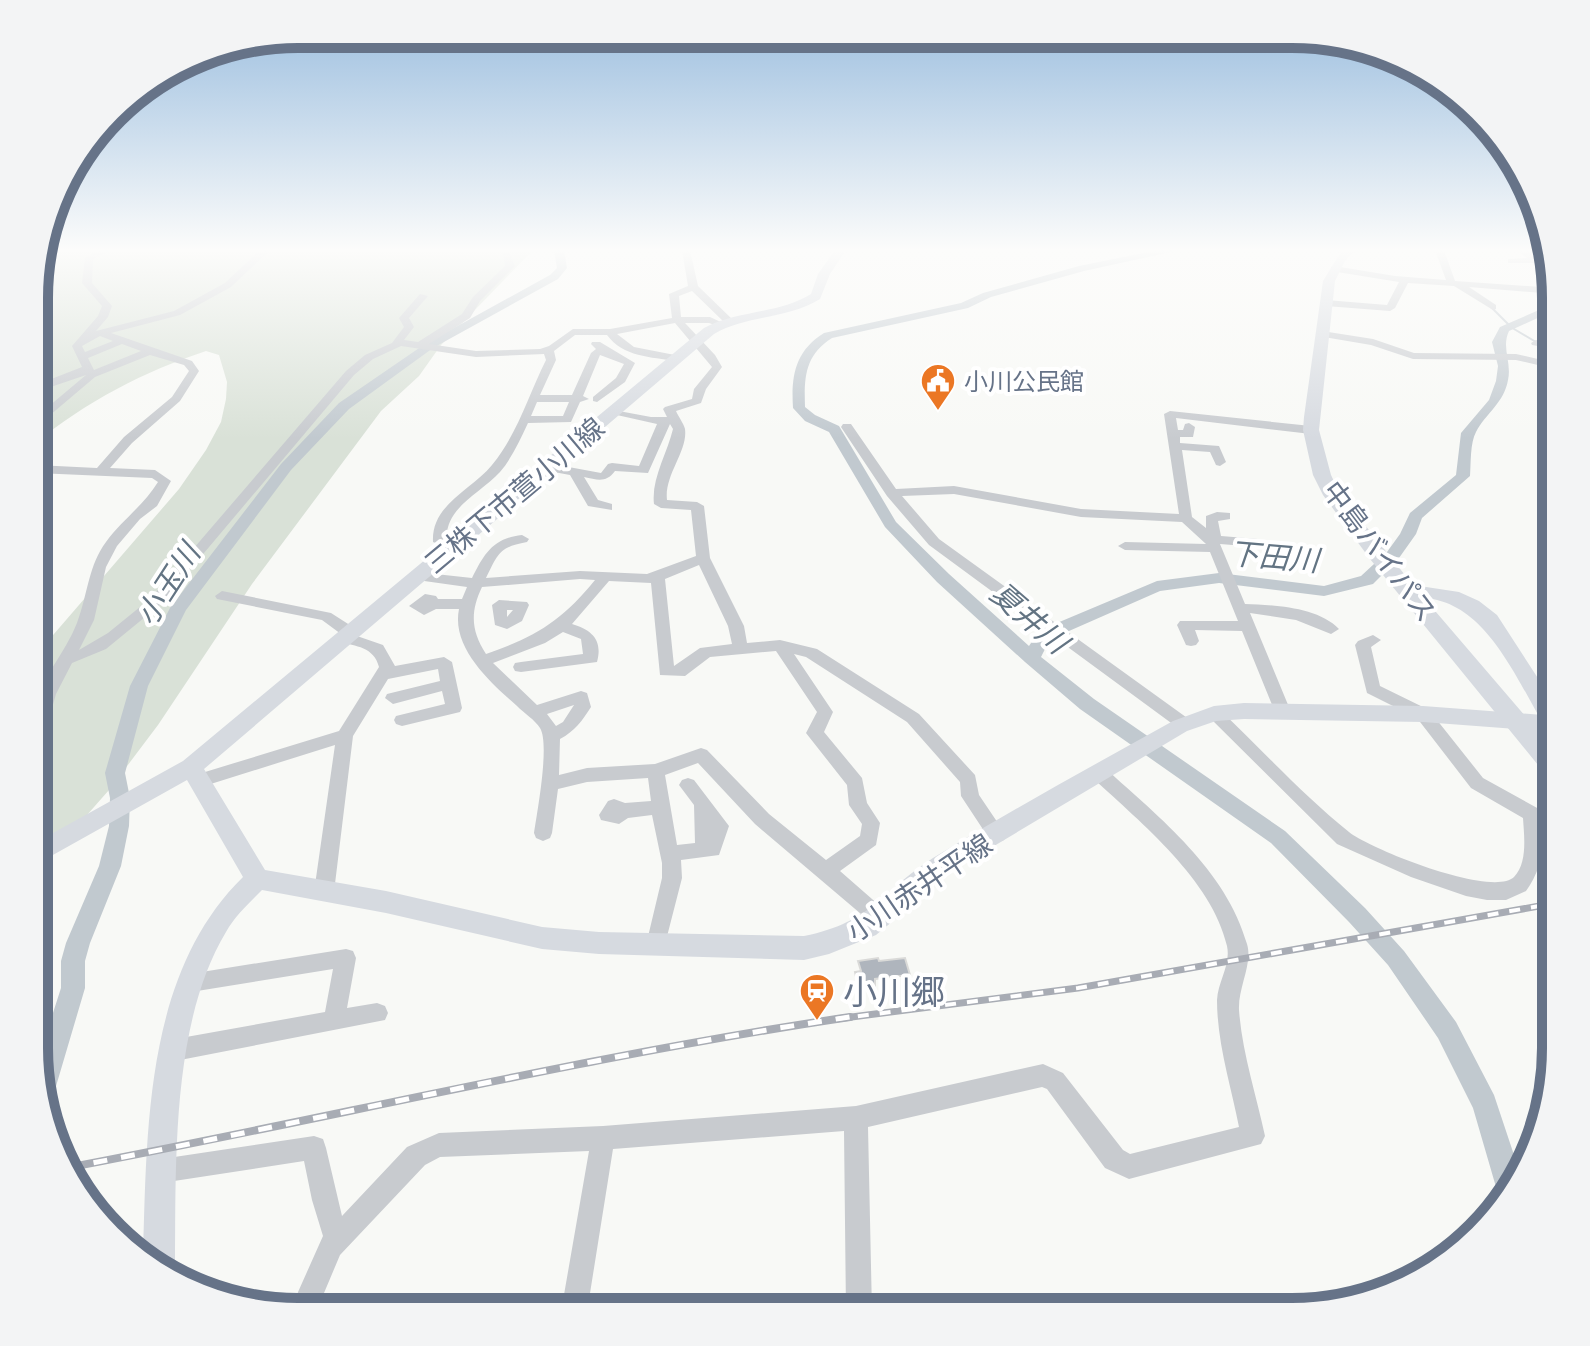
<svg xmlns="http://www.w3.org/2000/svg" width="1590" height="1346" font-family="'PT Sans','Noto Sans JP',sans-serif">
<rect width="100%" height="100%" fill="#f8f9f6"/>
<path fill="#d9e1d7" d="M41,250H533L441,345L419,376L381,411L252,584L158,725L109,790L35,874V656L179,489L206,450L221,422L226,399L227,382L219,355L206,351C145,371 85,402 36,443V263Z"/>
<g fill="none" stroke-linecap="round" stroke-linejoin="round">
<g stroke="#c1c9cf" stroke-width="2">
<path d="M1491,307L1510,326"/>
<path d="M1509,326L1536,342"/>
<path d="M1555,364L1550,366L1549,387L1555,393"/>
</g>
<g fill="#c1c9cf" fill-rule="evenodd">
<path d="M554,250H564L567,268L558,279L433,348L349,409L291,470L186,610L148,686L125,773L130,798L129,826L121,866L90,943L85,961V988L54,1093L50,1102L44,1105L35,1069L61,988V961L66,943L99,866L109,826L110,798L105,773L130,686L170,608L281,464L339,403L425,344L550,275L557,268Z"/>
<path d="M1158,250H1180L1084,271L991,297L968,308L832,338C805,355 804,377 805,407L815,415L839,426L896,522L949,574L1029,646L1035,637L1057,623L1157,581L1219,573L1324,586L1361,576L1387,552L1400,534L1410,513L1456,475L1461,433L1489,400L1496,381L1498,366L1492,342L1500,327L1555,303V310L1509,331C1501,348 1512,362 1508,380C1504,403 1486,413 1476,432C1470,443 1471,463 1470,476L1422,518L1416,534L1399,558L1373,584L1324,596L1219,583L1160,591L1069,631L1047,645L1041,657L1094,699L1285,831L1365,908L1404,951L1456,1022L1494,1095L1520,1173L1503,1198L1496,1187L1473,1108L1438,1038L1388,965L1349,922L1271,843L1080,709L1025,662L937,582L885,527L829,432L805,421L793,408C791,376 795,351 824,333L961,303L983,293L1079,266Z"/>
</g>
</g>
<path fill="#afb5bd" stroke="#dadad8" stroke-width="2" d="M878,958L879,961L905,958L910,975L875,979V989L865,990L864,985L858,986L855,972L861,971L858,961Z"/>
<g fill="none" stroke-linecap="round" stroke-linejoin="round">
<g fill="#c8cbcf" fill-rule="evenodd">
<path d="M99,250H111L93,259L92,283L112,306L108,317L96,331L174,311L225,283L260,250H270L231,287L180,315L111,333L192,361L199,371L180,401L132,443L110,468L155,470L171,481L157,506L140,519L117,546L106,567L94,620L79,650L108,633L151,598L346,371L365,355L392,343L404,327L399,318L420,294L428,296L409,318L414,327L404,340L418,342L462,314L473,297L505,266L503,253H509L515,266L480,301L470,318L429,344L476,351L540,349L549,346L573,329H610L672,318L669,294L688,286L682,250H690L698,286L733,320L724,322L692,291L679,296L681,317H710L725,324L720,327L709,323H685L715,355L722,367L706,389L701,403L676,411C678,416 684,424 685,429C688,451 664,475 667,500L697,502L704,506L710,558L744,626L747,643L780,640L817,649L919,714L975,775L979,795L1006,835L1004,840L997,843L990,840L961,796L960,782L907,722L806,657L794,654L833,712L824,732L862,778L867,803L880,823L876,845L840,871L888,913L891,919L888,925L881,928L874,925L755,824L698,763L665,775L677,845L695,843L694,805L679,785L682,780L688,778L694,780L729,826L719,855L681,860L682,878L663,952L656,954L649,952L646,945L662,878V863L652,815L628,818L619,824L601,820L599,815L608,801L614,799L625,803L651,801L648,778L587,782L558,789L552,833L550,838L543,841L536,838L534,833C537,813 550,744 540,728C535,720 524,713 517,706C491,683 451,648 459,609H436L424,615L409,606L425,594L436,596L438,599H462L467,587L417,580L410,576L417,572L472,578C484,554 493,538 522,535L529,539L527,542C499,547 498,554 486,578L580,571L647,574L696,556L691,510L661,508L654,504C651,479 667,454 673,429L670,424L648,473L615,471C606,483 598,480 584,477L598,500L612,504V510L588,506L570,475L543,470L541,467L547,463L601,473L608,464L612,463L639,466L657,424L608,413V409L651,417H667L663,409L665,407L692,399L694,389L712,367L675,323L617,334L634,347L680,356V360L676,361C651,357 623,357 607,335H575L554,351L556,360L540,395H572L591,353L596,349L591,344L592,342H600L635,363L625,382L597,402L593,401V397L616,378L624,364L600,355L583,396L589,399L580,402L571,422L528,423C520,440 512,458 500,472C481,493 444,508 447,540L460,546L453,550L433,542C431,504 472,490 492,465C517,435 529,394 546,360L544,354L476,357L401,346L373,359L354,375L161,604L106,649L72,663L56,694L44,736L41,740L35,742C35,730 34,717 36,705C44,672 69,649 79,617C88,591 89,565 106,542C122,520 144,505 158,482L152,478L36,473V465L97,468L124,437L172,397L189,371L184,365L150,355L95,377L36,427V417L86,375L36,392V385L82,367L72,346L98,316L102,306L82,283L85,258ZM100,336L113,341L85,352L82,346ZM122,344L141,351L94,370L88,358ZM537,402H569L563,416H531ZM699,565L728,626L732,644L700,648L674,666L665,579ZM580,579L595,580C562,621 535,637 486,654C471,631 470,612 482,587ZM609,581L651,583L660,675L685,676L710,657L776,651L817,712L806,733L847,785L849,805L862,824L860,836L826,860L769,814L707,750L701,748L655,764L587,768L559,775L560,739C575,731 582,721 591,707L587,693L581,691L537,705L493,663L545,643L563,632L581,639L583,654L521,662L515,663L513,667L515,671L521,672L597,662C603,640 592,630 572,624ZM574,705L563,722L556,726L547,714Z"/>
<path d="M1435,250H1444L1455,281L1555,288V294L1469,287L1496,305V309L1493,310L1454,286L1408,283L1395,308L1390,311L1326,306L1321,303L1326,300L1387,305L1399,282L1331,271V267L1334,266L1395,276L1446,280Z"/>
<path d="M1517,250H1528L1541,260L1537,263H1508V259L1527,258Z"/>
<path d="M1322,331L1373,339L1414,353L1516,354L1555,363V369L1516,360L1413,359L1371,345L1318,336V332Z"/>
<path d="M1536,340L1555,343V349L1532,345L1531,343Z"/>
<path d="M1170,411L1311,426L1317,430L1311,434L1176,418L1178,430H1183L1185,424L1189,423L1195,427L1193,437H1180V443L1219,446L1226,462L1220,466L1216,465L1210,452L1182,450L1192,517L1206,528V516L1217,512L1230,513V519L1218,521L1221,536L1258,539L1265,543L1258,547L1220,544L1245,604C1274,605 1318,607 1339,629L1331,634L1296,620L1250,613L1291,712L1289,716H1277L1275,712L1242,631L1195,630L1199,641L1196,645L1191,646L1186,645L1177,625L1180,621H1238L1210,552L1125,550L1118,546L1125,542L1206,544L1182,522L1081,517L954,494L902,496L939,539L1190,720L1192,724L1190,728H1178L929,545L887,496L841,427L843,424H851L896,489L954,486L1081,509L1179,514L1164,414Z"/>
<path d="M222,591L331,613L356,629L357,636L383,645L395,666L444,657L452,662L462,708L460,712L402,726L396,724L394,720L396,716L445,704L442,691L393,704L385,698L387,694L440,681L438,669L388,679L353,736L334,892L331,898L324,900L317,898L314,892L335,745L198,788L192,786L189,781L192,776L339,731L379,667C374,647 356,646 339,642L336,638L341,634L322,620L217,599L215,596Z"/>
<path d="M499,600L527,602L529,605L522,621L507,629L495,625L492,605ZM507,610H513L507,617Z"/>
<path d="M1373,635L1381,640L1371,647L1380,686L1429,710L1483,778L1539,809C1550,833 1542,870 1526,891L1506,900H1487L1466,896L1411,877L1337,844L1206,714L1208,710H1220C1262,750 1303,795 1349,832C1370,849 1492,898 1514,877C1528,863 1524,835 1523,818L1471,788L1417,718L1367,693L1355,645L1358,641Z"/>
<path d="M1100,767L1106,769C1160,818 1226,870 1247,944C1253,964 1238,987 1239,1010C1242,1052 1256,1094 1265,1136L1261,1144L1129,1179L1105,1168L1047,1089L1042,1087L868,1127L872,1312H846L844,1131L613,1149L587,1312H561L589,1151L440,1157L425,1165L340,1255L316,1312L290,1310L323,1236L312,1200L304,1161L161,1183L152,1180L149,1171L152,1162L161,1159L314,1136L323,1139L326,1148L342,1216L407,1147L439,1133L603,1126L856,1106L1043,1064L1063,1073L1123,1150L1130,1154L1239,1127C1231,1086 1217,1043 1217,1000C1218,981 1231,965 1227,946C1212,880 1141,823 1094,779L1091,774L1094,769Z"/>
<path d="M346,949L353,951L356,958L347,1008L377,1003L385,1006L388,1013L385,1020L175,1061L167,1058L164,1050L167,1042L175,1039L325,1012L333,969L191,992L183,989L180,982L183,975Z"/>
</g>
<path fill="#d6dae0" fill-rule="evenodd" d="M835,250H846L830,274L820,299C788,319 747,315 714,334L204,769L265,870L386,891L542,927L599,932L804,936C875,922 883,888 938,855C1015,808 1094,765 1173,721L1214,706L1244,703L1423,706L1556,716V732L1423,722L1244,719L1216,721L1187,731L952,871L876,935L829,954L804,960L599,954L542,949L386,913L262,890C249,903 235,916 226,932C171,1023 176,1164 175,1267L172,1275L143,1256C147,1128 145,973 243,877L187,780L35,865V843L183,761L704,328C738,310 779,314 811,294L818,274Z"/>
<path fill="#d6dae0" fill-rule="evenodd" d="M1342,250H1355L1345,261L1335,281L1319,430L1331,475L1340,494L1413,585L1459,592L1479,601L1497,615L1556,706V732L1547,730C1517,681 1487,602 1424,598L1556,752V778L1547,776L1370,559L1323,495L1313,475L1303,430L1304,417L1323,281Z"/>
<defs>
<path id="rail-far1" d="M836,1019L1078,988L1556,903"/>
<path id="rail" d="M66,1168C327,1119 586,1056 850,1017"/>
</defs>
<use href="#rail-far1" stroke="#a8acb4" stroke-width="7"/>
<use href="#rail" stroke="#a8acb4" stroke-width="8"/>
<use href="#rail-far1" stroke="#fff" stroke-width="4" stroke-dasharray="11" stroke-linecap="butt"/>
<use href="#rail" stroke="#fff" stroke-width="5" stroke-dasharray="14" stroke-linecap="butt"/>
</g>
<linearGradient id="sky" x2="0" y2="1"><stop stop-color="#98bcde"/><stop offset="0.57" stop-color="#fcfcfb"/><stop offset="1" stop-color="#fcfcfb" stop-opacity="0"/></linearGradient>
<rect width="1590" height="439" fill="url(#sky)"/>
<defs>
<symbol id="civic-pin" viewBox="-11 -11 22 30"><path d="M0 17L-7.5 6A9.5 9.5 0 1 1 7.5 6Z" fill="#eb7724" stroke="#fff"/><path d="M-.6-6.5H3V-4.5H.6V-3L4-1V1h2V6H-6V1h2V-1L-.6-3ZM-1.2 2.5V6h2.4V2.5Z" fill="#fff"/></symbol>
<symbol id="station-pin" viewBox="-11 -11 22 30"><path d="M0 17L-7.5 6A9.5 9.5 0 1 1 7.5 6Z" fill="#eb7724" stroke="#fff"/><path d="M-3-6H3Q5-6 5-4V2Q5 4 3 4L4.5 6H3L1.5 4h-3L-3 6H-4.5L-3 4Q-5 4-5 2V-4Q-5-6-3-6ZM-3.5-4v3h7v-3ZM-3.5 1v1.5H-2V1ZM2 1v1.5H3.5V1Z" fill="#fff"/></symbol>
</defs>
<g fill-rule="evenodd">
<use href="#civic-pin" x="918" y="361" width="40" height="54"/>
<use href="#station-pin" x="797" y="971" width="40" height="54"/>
</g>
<g text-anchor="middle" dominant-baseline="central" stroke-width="8" stroke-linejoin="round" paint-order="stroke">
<g font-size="24" fill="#667388" stroke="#fff" text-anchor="start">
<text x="964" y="381">小川公民館</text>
</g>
<g font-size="28" fill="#667388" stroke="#fff">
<text transform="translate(514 495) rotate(-40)">三株下市萱小川線</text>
<text transform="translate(1380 551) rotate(53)">中島バイパス</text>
<text transform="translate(919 887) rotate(-34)">小川赤井平線</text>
</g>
<g font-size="30" font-style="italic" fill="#637483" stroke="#fff">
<text transform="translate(1274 556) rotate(5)">下田川</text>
<text transform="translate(167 584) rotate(-57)">小玉川</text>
<text transform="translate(1030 617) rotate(41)">夏井川</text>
</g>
<g font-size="34" fill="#667388" stroke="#fff" text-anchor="start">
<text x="843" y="991">小川郷</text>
</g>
</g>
<path d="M0 0H1590V1346H0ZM298 48H1292A250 250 0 0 1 1542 298V1048A250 250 0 0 1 1292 1298H298A250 250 0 0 1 48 1048V298A250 250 0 0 1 298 48Z" fill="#f3f4f5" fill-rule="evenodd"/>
<path fill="none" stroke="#667388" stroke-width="10" d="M298 48H1292A250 250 0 0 1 1542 298V1048A250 250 0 0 1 1292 1298H298A250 250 0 0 1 48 1048V298A250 250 0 0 1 298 48Z"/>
</svg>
